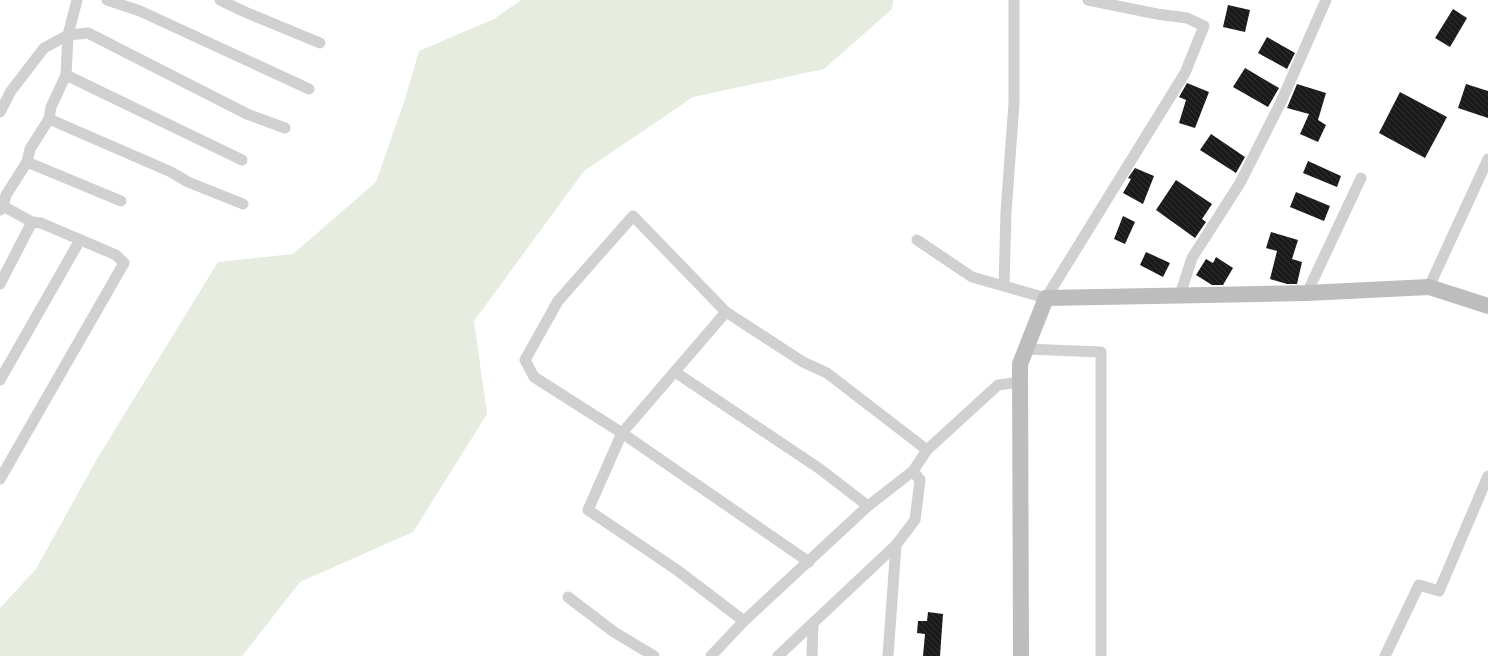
<svg xmlns="http://www.w3.org/2000/svg" width="1488" height="656" font-family="'Exo 2',sans-serif">
<defs>
<pattern id="building-back-hatch" width="6" height="6" patternUnits="userSpaceOnUse"><rect width="6" height="6" fill="#1a1a1a"/><path d="M-1 5l2 2M0 0l6 6M5-1l2 2" fill="none" stroke="#333"/></pattern>
</defs>
<rect width="100%" height="100%" fill="#fff"/>
<path fill="#e6ecdf" d="M521,0H893L892,9L824,69L693,97L584,171L474,321L487,414L413,532L300,582L242,656H0V608L36,569L97,459L218,262L293,254L376,182L405,99L419,51L494,19Z"/>
<g fill="url(#building-back-hatch)">
<path d="M1228,5L1250,10L1245,32L1223,27Z"/>
<path d="M1453,9L1467,18L1450,47L1435,38Z"/>
<path d="M1267,37L1295,53L1287,69L1258,53Z"/>
<path d="M1245,68L1279,88L1268,107L1233,87Z"/>
<path d="M1187,83L1209,92L1195,128L1179,123L1186,100L1179,97Z"/>
<path d="M1297,84L1326,93L1318,120L1326,125L1318,142L1300,134L1309,114L1287,108Z"/>
<path d="M1466,84L1488,91V118L1458,108Z"/>
<path d="M1400,92L1447,117L1425,158L1379,133Z"/>
<path d="M1211,134L1245,157L1236,173L1200,150Z"/>
<path d="M1308,161L1341,176L1337,187L1303,173Z"/>
<path d="M1135,168L1154,176L1143,204L1123,193L1131,179L1128,178Z"/>
<path d="M1176,180L1212,204L1202,219L1206,222L1195,238L1156,210Z"/>
<path d="M1296,192L1330,206L1324,221L1290,207Z"/>
<path d="M1123,216L1135,222L1125,244L1114,239Z"/>
<path d="M1271,232L1298,240L1292,259L1302,262L1297,284H1287L1270,279L1277,251L1266,248Z"/>
<path d="M1146,252L1170,263L1163,277L1140,265Z"/>
<path d="M1216,257L1233,268L1223,285H1212L1196,275L1206,259L1213,263Z"/>
<path d="M928,612L943,614L940,656H923L925,634L917,633L918,621H927Z"/>
</g>
<g fill="none" stroke-linecap="round" stroke-linejoin="round">
<g stroke="#d0d0d0" stroke-width="11">
<path d="M107,0L140,11L309,89"/>
<path d="M220,0L245,12L320,43"/>
<path d="M66,75L242,160"/>
<path d="M0,112L11,91L44,48L68,35L88,33L247,114L285,128"/>
<path d="M49,119L171,172L188,182L243,204"/>
<path d="M27,162L121,201"/>
<path d="M0,210L3,206L6,195L27,162L30,149L49,119L51,107L66,75L68,35L77,0"/>
<path d="M917,240L972,277L1046,298L1185,73L1204,26L1187,18L1157,14L1088,0"/>
<path d="M0,284L32,222"/>
<path d="M1004,286L1006,212L1014,103V0"/>
<path d="M1429,287L1488,159"/>
<path d="M1307,293L1361,178"/>
<path d="M1180,295L1192,258L1240,183L1281,102L1326,0"/>
<path d="M726,312L622,433L588,510L677,570L744,621"/>
<path d="M1026,349L1101,352V656"/>
<path d="M675,372L820,469L868,506"/>
<path d="M0,380L80,240"/>
<path d="M0,479L124,263L116,255L41,223L32,222L3,206"/>
<path d="M896,545L915,520L920,480L913,471"/>
<path d="M809,562L622,433L534,377L525,360L558,301L633,216L726,312L803,362L827,373L927,450"/>
<path d="M568,597L614,632L654,656"/>
<path d="M813,623L896,545L888,656"/>
<path d="M711,656L744,621L868,506L913,471L927,450L998,385L1020,382"/>
<path d="M778,656L813,623L812,656"/>
<path d="M1385,656L1419,585L1439,591L1488,476"/>
</g>
<path stroke="#bdbdbd" stroke-width="16" d="M1021,656L1020,364L1046,298L1307,293L1429,287L1488,306"/>
</g>
</svg>
